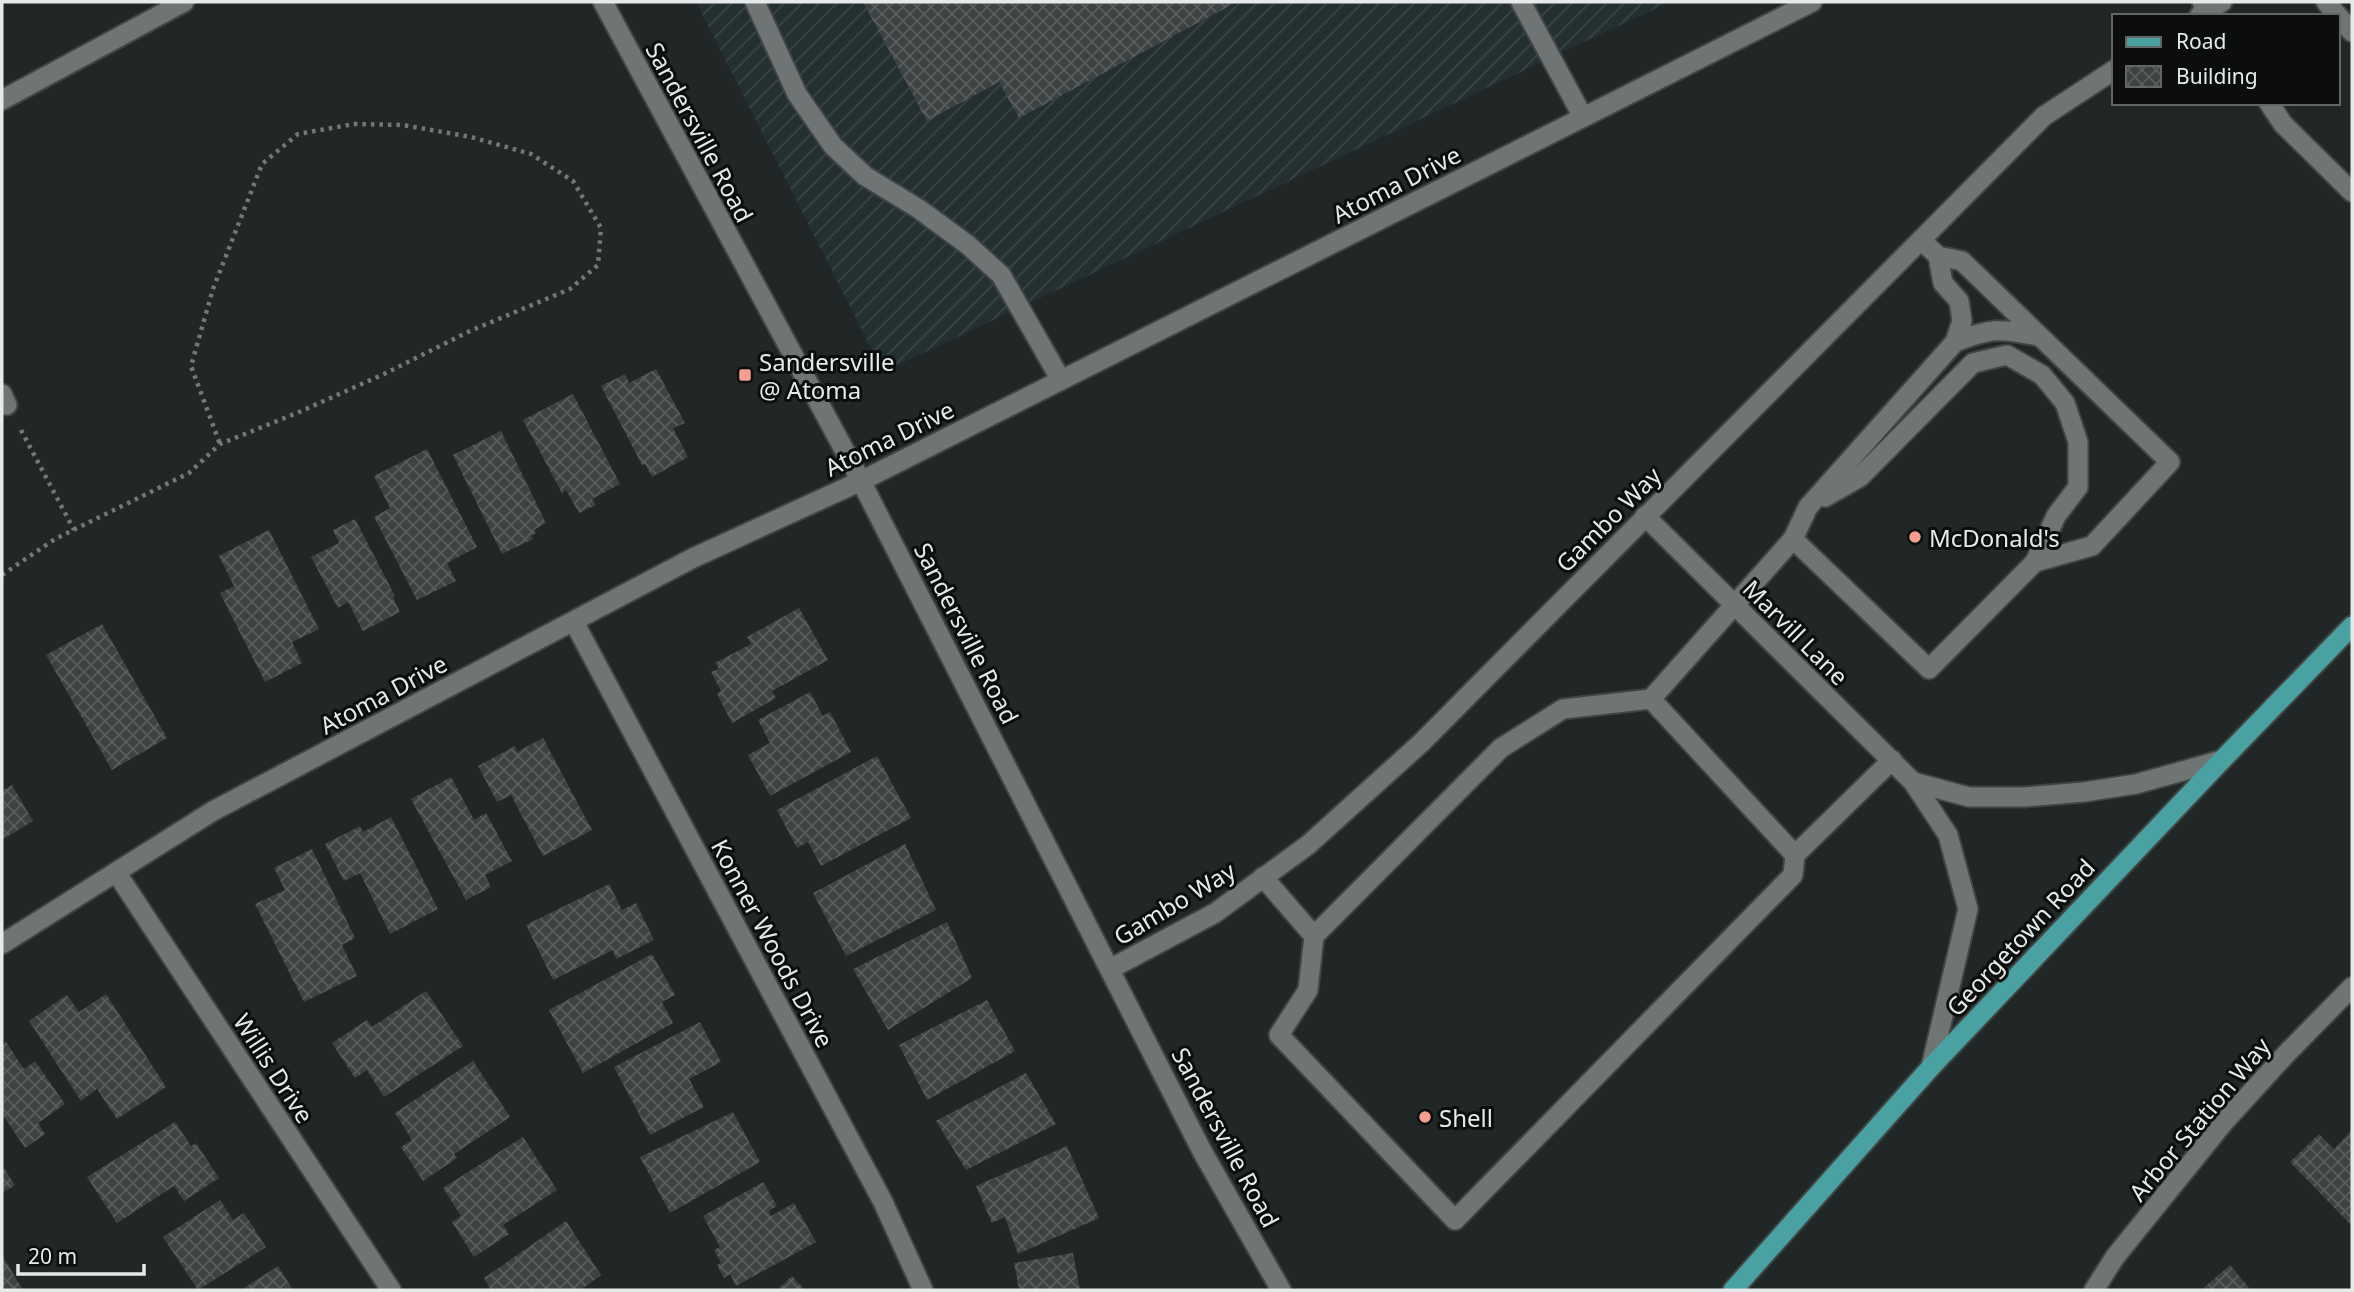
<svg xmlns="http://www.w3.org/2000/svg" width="2354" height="1292" font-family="'Noto Sans',sans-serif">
<defs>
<pattern id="industrial-furrows" width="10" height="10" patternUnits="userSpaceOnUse" patternTransform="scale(1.75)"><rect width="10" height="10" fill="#243030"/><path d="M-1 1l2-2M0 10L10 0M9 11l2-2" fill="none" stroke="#394444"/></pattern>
<pattern id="building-cross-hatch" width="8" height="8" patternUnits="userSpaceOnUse" patternTransform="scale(1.75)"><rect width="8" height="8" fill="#3d4242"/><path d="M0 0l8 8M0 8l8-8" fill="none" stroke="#595d5d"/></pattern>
</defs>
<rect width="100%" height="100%" fill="#212626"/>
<path fill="url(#industrial-furrows)" d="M696,2H1664L1665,4L883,372Z"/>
<g fill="url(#building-cross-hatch)">
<path d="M863,2H1237L1019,118L999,82L927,121Z"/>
<path d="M656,369L685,423L673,428L688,457L652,477L645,464L642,465L601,386L625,374L629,383Z"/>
<path d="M573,394L620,484L592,499L596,505L579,513L566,490L562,493L523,420Z"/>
<path d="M501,431L546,523L534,530L536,533L531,536L533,539L502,554L453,455Z"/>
<path d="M427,449L477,547L447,563L456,581L417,600L374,517L390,508L374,476Z"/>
<path d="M355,519L395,596L393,598L400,612L363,631L348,602L338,608L311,557L339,543L333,530Z"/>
<path d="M269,530L319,629L292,642L302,663L265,682L220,593L234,586L219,556Z"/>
<path d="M799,608L828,660L772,691L776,698L732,723L717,694L721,691L711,672L719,669L715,663L751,644L747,637Z"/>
<path d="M102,624L167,738L112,770L46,655Z"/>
<path d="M810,692L823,716L830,712L851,752L770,796L748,755L770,743L758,720Z"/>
<path d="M543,738L592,830L543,856L511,795L497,802L478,766L515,746L517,752Z"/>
<path d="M877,756L911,818L821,866L808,842L797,848L777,810Z"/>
<path d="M451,777L474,820L486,813L512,861L485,875L491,887L466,900L411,799Z"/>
<path d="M12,785L33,821L2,840V791Z"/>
<path d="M391,817L438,909L390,934L360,873L344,881L325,844L360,826L363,832Z"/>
<path d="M905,844L936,910L846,956L813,893Z"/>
<path d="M312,849L355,938L342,945L357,976L304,1002L255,904L285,890L274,868Z"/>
<path d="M609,884L622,910L636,903L654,940L616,959L613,950L553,980L526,925Z"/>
<path d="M947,922L972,978L888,1030L853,969Z"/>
<path d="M652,954L675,995L662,1002L673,1023L583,1073L549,1010Z"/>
<path d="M426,991L463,1046L384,1097L367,1070L355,1078L332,1043L367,1020L372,1027Z"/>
<path d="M106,994L166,1087L117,1119L97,1089L81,1101L29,1021L67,995L79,1012Z"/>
<path d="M987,1000L1015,1051L927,1100L899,1045Z"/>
<path d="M700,1022L721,1062L689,1079L704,1107L650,1135L614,1067Z"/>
<path d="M6,1042L24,1069L35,1061L65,1104L38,1123L45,1134L25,1148L2,1114V1045Z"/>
<path d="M473,1061L510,1117L454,1154L457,1158L423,1181L401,1147L412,1140L395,1113Z"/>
<path d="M1026,1073L1056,1124L966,1170L936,1121Z"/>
<path d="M733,1112L760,1162L670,1213L640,1157Z"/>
<path d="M175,1122L191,1146L196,1143L219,1178L184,1201L174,1186L117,1223L87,1177Z"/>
<path d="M2352,1130V1226L2290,1162L2319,1134L2334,1149Z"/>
<path d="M523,1137L557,1190L503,1225L509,1234L474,1257L452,1222L461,1216L443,1188Z"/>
<path d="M1067,1146L1099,1218L1018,1254L1005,1217L992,1223L976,1186Z"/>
<path d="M2,1165L15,1185L2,1193Z"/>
<path d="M763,1182L777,1206L769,1211L771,1216L794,1203L816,1242L736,1286L730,1274L724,1278L717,1265L721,1263L714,1250L720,1247L703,1216Z"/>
<path d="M220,1200L233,1220L244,1213L266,1247L198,1290L163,1237Z"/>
<path d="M566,1221L601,1275L581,1290H491L484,1278Z"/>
<path d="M1073,1253L1080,1290H1019L1014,1263Z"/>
<path d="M2,1255L23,1290H2Z"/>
<path d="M2230,1265L2251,1290H2201Z"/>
<path d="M278,1266L293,1290H241Z"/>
<path d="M792,1276L805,1290H777Z"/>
</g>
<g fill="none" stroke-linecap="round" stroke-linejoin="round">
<defs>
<g id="service">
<path d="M755,2L797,94L833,146L865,176L919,209L968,245L1001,275L1061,380"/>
<path d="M1521,2L1583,117"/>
<path d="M2326,2L2352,32"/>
<path d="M2199,16L2222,2"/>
<path d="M2,100L184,2"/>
<path d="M1921,240L1938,256L1962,261L2170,462L2092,546L2035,562L1929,669L1793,539L1808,507L1955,342L1962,321L1959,301L1943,283L1938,256"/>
<path d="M1955,342C1991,328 2000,328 2038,336"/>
<path d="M1825,497L1860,477L1973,363L2007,355L2042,375L2065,403L2078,442V487L2056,516L2035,562"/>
<path d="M1645,516L1913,782L1948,835L1968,909L1931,1067"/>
<path d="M1793,539L1651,699L1795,855L1892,760"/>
<path d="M1913,782L1969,797H2025L2084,792L2136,784L2222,760"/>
<path d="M1263,877L1314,936L1501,748L1563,709L1651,699"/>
<path d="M1314,936L1308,990L1279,1035L1455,1220L1793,875L1795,855"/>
<path d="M1110,969L1215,913L1308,845L1421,743L2044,116L2114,70"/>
</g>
<g id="minor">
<path d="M2202,2L2210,16"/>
<path d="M2269,103L2283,124L2352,192"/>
<path d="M2,394L7,405"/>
<path d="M574,622L883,1202L923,1290"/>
<path d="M116,872L391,1290"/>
<path d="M2,944L213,811L693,558L861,481L1812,2"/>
<path d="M2094,1290L2115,1257L2224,1122L2288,1052L2352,987"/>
</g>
<path id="tertiary" d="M603,2L861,481L1202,1151L1281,1290"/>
<path id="primary" d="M1733,1290L1931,1067L2222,760L2352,626"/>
</defs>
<use href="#service" stroke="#404444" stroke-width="23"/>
<use href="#minor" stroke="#404444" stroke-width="23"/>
<use href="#tertiary" stroke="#404444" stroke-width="23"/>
<use href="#primary" stroke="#404444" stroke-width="23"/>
<g stroke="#737777" stroke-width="4.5" stroke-dasharray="3.5 5" stroke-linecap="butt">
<path d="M21,430L74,530"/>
<path d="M2,575L55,539L189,473L220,444L297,413L384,374L470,331L570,289L598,265L601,228L573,181L531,154L471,137L403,125L354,124L298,134L262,164L213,289L191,366L220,444"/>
</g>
<use href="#service" stroke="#6f7575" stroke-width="19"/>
<use href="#minor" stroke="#6f7575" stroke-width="19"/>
<use href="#tertiary" stroke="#6f7575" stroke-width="19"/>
<use href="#primary" stroke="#4aa1a1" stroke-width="19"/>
</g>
<g fill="#f59d8f" stroke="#0c0e0e" stroke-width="2.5">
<rect x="738" y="368" width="14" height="14" rx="3.5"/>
<circle cx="1915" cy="537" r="7"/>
<circle cx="1425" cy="1117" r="7"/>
</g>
<g text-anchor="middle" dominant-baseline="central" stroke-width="6" stroke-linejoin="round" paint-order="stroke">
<g font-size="24" fill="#e7eaea" stroke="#0c0e0e">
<text transform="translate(700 132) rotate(62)">Sandersville Road</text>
<text transform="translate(1396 184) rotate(-27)">Atoma Drive</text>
<text transform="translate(889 438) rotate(-26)">Atoma Drive</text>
<text transform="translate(1608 519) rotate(-45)">Gambo Way</text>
<text transform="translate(1796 632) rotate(45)">Marvill Lane</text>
<text transform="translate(967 633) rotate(63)">Sandersville Road</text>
<text transform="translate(383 694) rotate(-28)">Atoma Drive</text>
<text transform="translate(1174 903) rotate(-31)">Gambo Way</text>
<text transform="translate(2020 937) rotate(-47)">Georgetown Road</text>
<text transform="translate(773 943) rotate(62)">Konner Woods Drive</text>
<text transform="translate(274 1068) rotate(57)">Willis Drive</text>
<text transform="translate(2199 1119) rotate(-50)">Arbor Station Way</text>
<text transform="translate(1226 1137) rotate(62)">Sandersville Road</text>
</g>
<g font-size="24" fill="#e7eaea" stroke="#0c0e0e" text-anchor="start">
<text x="759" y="361">Sandersville<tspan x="759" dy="28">@ Atoma</tspan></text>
<text x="1929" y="537">McDonald's</text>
<text x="1439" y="1117">Shell</text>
</g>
</g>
<rect width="2354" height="1292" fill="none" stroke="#e7eaea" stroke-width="7"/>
<rect x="2112" y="14" width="228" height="91" fill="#0c0e0e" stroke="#646666" stroke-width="2"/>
<rect x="2126" y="37" width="35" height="10" fill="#4aa1a1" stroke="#646666" stroke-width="2"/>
<text x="2176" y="49" font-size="21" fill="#e7eaea">Road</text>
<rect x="2126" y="66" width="35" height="21" fill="url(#building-cross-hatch)" stroke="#646666" stroke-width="2"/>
<text x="2176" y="84" font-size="21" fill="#e7eaea">Building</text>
<path d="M18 1264v10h126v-10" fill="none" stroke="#e7eaea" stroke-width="3.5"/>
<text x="28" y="1264" font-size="21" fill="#e7eaea" stroke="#0c0e0e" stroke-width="5" paint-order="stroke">20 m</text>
</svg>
